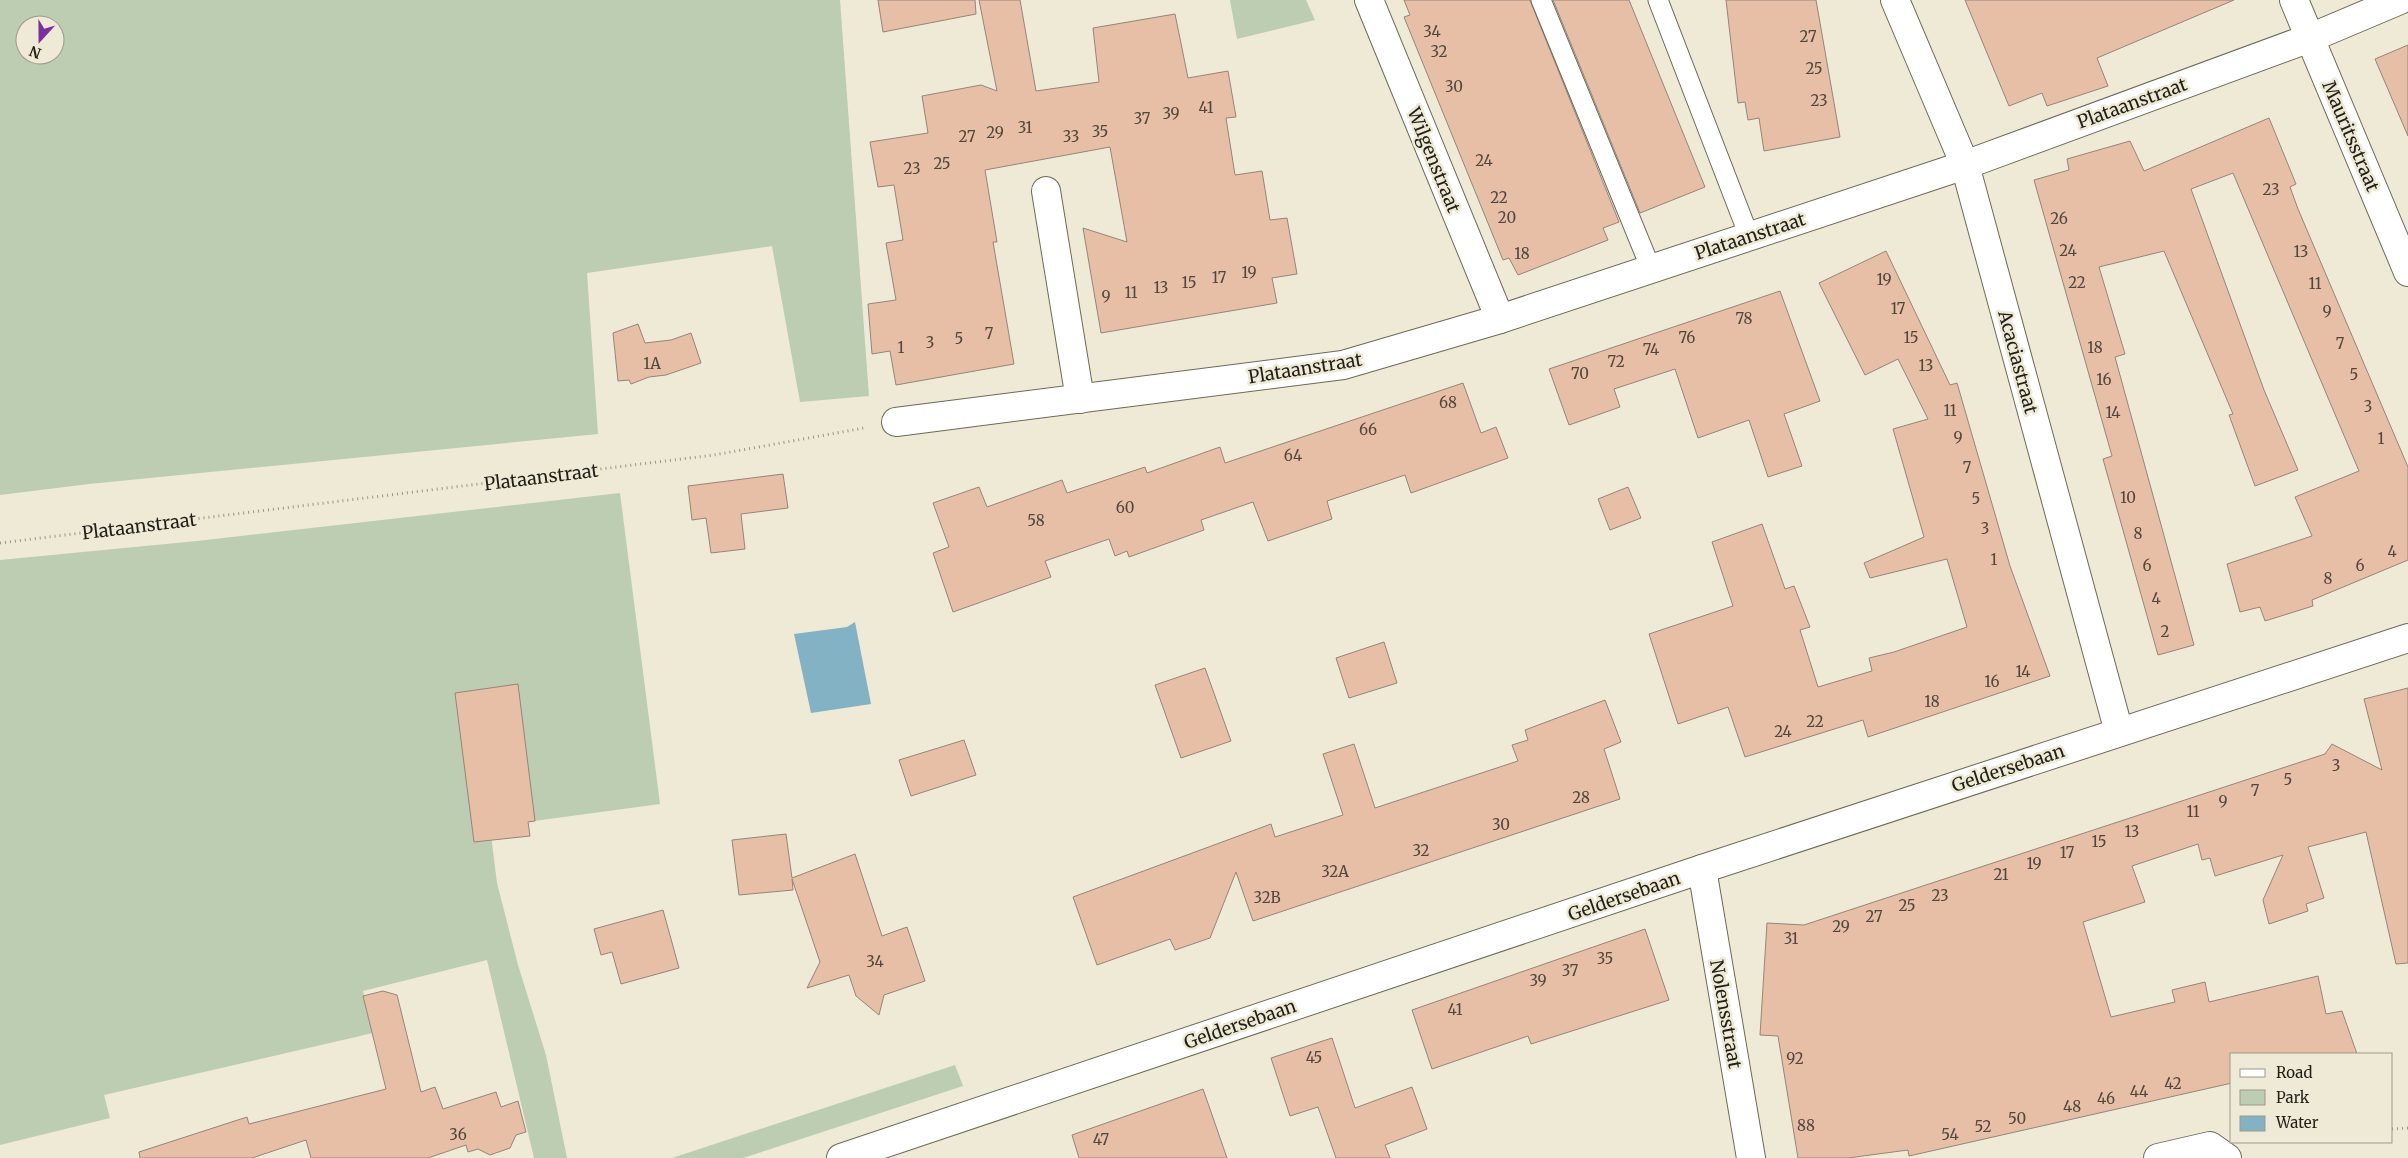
<svg xmlns="http://www.w3.org/2000/svg" width="2408" height="1158" font-family="Merriweather,serif">
<rect width="100%" height="100%" fill="#eeead6"/>
<g fill="#bdcdb1" fill-rule="evenodd">
<path d="M0,0H840L869,396L800,402L772,246L587,273L598,434L89,484L0,495ZM25,25H55V55H25Z"/>
<path d="M1230,0H1306L1315,20L1237,39Z"/>
<path d="M620,493L660,804L490,827L497,883L518,965L546,1055L567,1158H534L487,960L363,991L373,1033L104,1095L110,1118L0,1145V560L197,541Z"/>
<path d="M955,1065L963,1086L743,1158H672Z"/>
</g>
<path fill="#82b2c3" d="M855,622L871,704L811,713L794,634L847,627Z"/>
<g fill="#e7bfa7" stroke="#96847a">
<path d="M878,0H975L976,14L883,32Z"/>
<path d="M979,0H1020L1036,91L1099,82L1093,28L1175,14L1188,78L1228,71L1236,117L1226,118L1235,175L1262,171L1270,220L1287,218L1297,274L1272,278L1277,303L1101,333L1083,228L1127,242L1110,147L985,170L997,242H993L1014,364L896,385L890,351L872,354L868,304L896,300L886,243L903,240L894,185L878,187L870,142L928,133L922,96L981,85L997,91Z"/>
<path d="M1404,0H1530L1619,222L1603,228L1608,240L1518,275L1509,258L1503,260L1404,17L1410,15Z"/>
<path d="M1553,0H1629L1705,187L1640,213Z"/>
<path d="M1726,0H1816L1840,137L1764,151L1759,118L1748,120L1745,102L1738,103Z"/>
<path d="M1965,0H2234L2097,58L2108,86L2047,106L2042,93L2009,106Z"/>
<path d="M2408,45V136L2375,59Z"/>
<path d="M2269,118L2296,184L2290,187L2298,209L2408,467V560L2312,600L2313,606L2265,621L2260,607L2240,612L2227,564L2312,536L2295,497L2359,471L2233,173L2191,189L2264,390L2298,470L2255,486L2229,415L2233,414L2164,251L2099,267L2125,354L2115,357L2194,645L2158,655L2103,459L2112,456L2034,180L2069,170L2067,159L2130,141L2144,171Z"/>
<path d="M1886,251L1950,385L1957,383L2010,566L2050,676L1868,737L1863,720L1745,757L1728,707L1678,724L1649,634L1733,606L1712,542L1762,524L1785,589L1794,586L1810,627L1800,630L1818,687L1872,671L1869,658L1894,652L1967,627L1947,559L1870,578L1864,563L1924,537L1893,429L1928,419L1898,359L1865,375L1819,283Z"/>
<path d="M1780,291L1820,401L1784,414L1802,466L1768,477L1749,420L1698,438L1675,369L1614,389L1620,407L1569,425L1549,369Z"/>
<path d="M638,324L645,343L671,340L691,333L701,363L666,375L649,377L631,384L629,380L618,381L613,333Z"/>
<path d="M1463,383L1481,433L1496,427L1508,458L1411,493L1405,475L1327,501L1332,519L1268,541L1253,502L1201,520L1204,530L1129,557L1127,551L1115,556L1109,539L1045,561L1051,577L953,612L933,553L949,547L933,503L979,487L987,507L1062,480L1067,493L1145,467L1147,473L1220,447L1225,463Z"/>
<path d="M783,474L788,508L741,514L745,549L711,553L706,518L692,520L688,486Z"/>
<path d="M1628,487L1641,518L1610,530L1598,499Z"/>
<path d="M1384,642L1397,683L1349,698L1336,658Z"/>
<path d="M1205,668L1231,741L1181,758L1155,685Z"/>
<path d="M518,684L535,821L528,822L530,836L474,842L455,693Z"/>
<path d="M2408,688V963L2396,964L2366,832L2308,847L2324,898L2306,904L2308,911L2269,924L2263,900L2283,855L2215,876L2210,858L2202,860L2198,844L2132,866L2145,902L2083,922L2111,1017L2175,1002L2172,990L2205,982L2209,1002L2318,976L2326,1014L2342,1011L2357,1054H2232V1083L1909,1156L1908,1150L1848,1158H1798L1778,1036L1760,1035L1767,923L1804,925L2325,754L2332,744L2382,770L2364,699Z"/>
<path d="M1605,700L1621,742L1604,749L1620,799L1253,921L1236,872L1210,938L1175,950L1170,939L1097,965L1073,897L1271,824L1275,837L1343,815L1323,754L1354,744L1375,808L1518,761L1512,745L1528,740L1525,730Z"/>
<path d="M964,740L976,775L911,796L899,760Z"/>
<path d="M786,834L792,878L855,854L882,936L907,927L925,981L884,995L879,1015L856,996L849,975L807,988L820,962L792,879L793,890L739,895L732,840Z"/>
<path d="M663,910L679,968L621,984L612,952L601,955L594,929Z"/>
<path d="M1645,929L1669,1000L1531,1044L1528,1036L1432,1069L1412,1010Z"/>
<path d="M383,991L397,995L421,1092L435,1087L443,1109L496,1092L501,1107L518,1101L526,1132L516,1135L510,1148L490,1155L478,1149L468,1152L466,1145L428,1158H311L306,1140L252,1158H140L139,1152L247,1117L249,1124L386,1089L363,996Z"/>
<path d="M1332,1038L1355,1108L1412,1087L1427,1129L1385,1145L1390,1158H1336L1318,1107L1290,1116L1271,1058Z"/>
<path d="M1203,1089L1227,1158H1079L1072,1135Z"/>
</g>
<g fill="none" stroke-linecap="round" stroke-linejoin="round">
<defs>
<g id="lane">
<path d="M1541,0L1651,269"/>
<path d="M1658,0L1749,236"/>
</g>
<g id="street">
<path d="M1369,0L1500,319"/>
<path d="M1895,0L1965,165L2119,732"/>
<path d="M2294,0L2408,272"/>
<path d="M1046,191L1080,399"/>
<path d="M896,422L1343,365L1500,319L1965,165L2310,38L2400,0"/>
<path d="M1702,869L1751,1158"/>
<path d="M841,1158L1702,869L2408,638"/>
<path d="M2158,1158L2210,1146L2227,1158"/>
</g>
</defs>
<use href="#lane" stroke="#6d6958" stroke-width="21"/>
<use href="#street" stroke="#6d6958" stroke-width="30"/>
<g stroke="#999687" stroke-width="3" stroke-dasharray="1 4" stroke-linecap="butt">
<path d="M0,543L714,455L864,428"/>
<path d="M2392,1129L2408,1128"/>
</g>
<use href="#lane" stroke="#fff" stroke-width="19"/>
<use href="#street" stroke="#fff" stroke-width="28"/>
</g>
<g text-anchor="middle" dominant-baseline="central" stroke-width="5" stroke-linejoin="round" paint-order="stroke">
<g font-size="15" fill="#52473c">
<text x="1432" y="31">34</text>
<text x="1808" y="36">27</text>
<text x="1439" y="51">32</text>
<text x="1814" y="68">25</text>
<text x="1454" y="86">30</text>
<text x="1819" y="100">23</text>
<text x="1206" y="107">41</text>
<text x="1171" y="113">39</text>
<text x="1142" y="118">37</text>
<text x="1025" y="127">31</text>
<text x="1100" y="131">35</text>
<text x="995" y="132">29</text>
<text x="967" y="136">27</text>
<text x="1071" y="136">33</text>
<text x="1484" y="160">24</text>
<text x="942" y="163">25</text>
<text x="912" y="168">23</text>
<text x="2271" y="189">23</text>
<text x="1499" y="197">22</text>
<text x="1507" y="217">20</text>
<text x="2059" y="218">26</text>
<text x="2068" y="250">24</text>
<text x="2301" y="251">13</text>
<text x="1522" y="253">18</text>
<text x="1249" y="272">19</text>
<text x="1219" y="277">17</text>
<text x="1884" y="279">19</text>
<text x="1189" y="282">15</text>
<text x="2077" y="282">22</text>
<text x="2315" y="283">11</text>
<text x="1161" y="287">13</text>
<text x="1131" y="292">11</text>
<text x="1106" y="296">9</text>
<text x="1898" y="308">17</text>
<text x="2327" y="311">9</text>
<text x="1744" y="318">78</text>
<text x="989" y="333">7</text>
<text x="1687" y="337">76</text>
<text x="1911" y="337">15</text>
<text x="959" y="338">5</text>
<text x="930" y="342">3</text>
<text x="2340" y="343">7</text>
<text x="901" y="347">1</text>
<text x="2095" y="347">18</text>
<text x="1651" y="349">74</text>
<text x="1616" y="361">72</text>
<text x="652" y="363">1A</text>
<text x="1926" y="365">13</text>
<text x="1580" y="373">70</text>
<text x="2354" y="374">5</text>
<text x="2104" y="379">16</text>
<text x="1448" y="402">68</text>
<text x="2368" y="406">3</text>
<text x="1950" y="410">11</text>
<text x="2113" y="412">14</text>
<text x="1368" y="429">66</text>
<text x="1958" y="437">9</text>
<text x="2381" y="438">1</text>
<text x="1293" y="455">64</text>
<text x="1967" y="467">7</text>
<text x="2128" y="497">10</text>
<text x="1976" y="498">5</text>
<text x="1125" y="507">60</text>
<text x="1036" y="520">58</text>
<text x="1985" y="528">3</text>
<text x="2138" y="533">8</text>
<text x="2392" y="551">4</text>
<text x="1994" y="559">1</text>
<text x="2147" y="565">6</text>
<text x="2360" y="565">6</text>
<text x="2328" y="578">8</text>
<text x="2156" y="598">4</text>
<text x="2165" y="631">2</text>
<text x="2023" y="671">14</text>
<text x="1992" y="681">16</text>
<text x="1932" y="701">18</text>
<text x="1815" y="721">22</text>
<text x="1783" y="731">24</text>
<text x="2336" y="765">3</text>
<text x="2288" y="779">5</text>
<text x="2255" y="790">7</text>
<text x="1581" y="797">28</text>
<text x="2223" y="801">9</text>
<text x="2193" y="811">11</text>
<text x="1501" y="824">30</text>
<text x="2132" y="831">13</text>
<text x="2099" y="841">15</text>
<text x="1421" y="850">32</text>
<text x="2067" y="852">17</text>
<text x="2034" y="863">19</text>
<text x="1335" y="871">32A</text>
<text x="2001" y="874">21</text>
<text x="1940" y="895">23</text>
<text x="1267" y="897">32B</text>
<text x="1907" y="905">25</text>
<text x="1874" y="916">27</text>
<text x="1841" y="926">29</text>
<text x="1791" y="938">31</text>
<text x="1605" y="958">35</text>
<text x="875" y="961">34</text>
<text x="1570" y="970">37</text>
<text x="1538" y="980">39</text>
<text x="1455" y="1009">41</text>
<text x="1314" y="1057">45</text>
<text x="1795" y="1058">92</text>
<text x="2173" y="1083">42</text>
<text x="2139" y="1091">44</text>
<text x="2106" y="1098">46</text>
<text x="2072" y="1106">48</text>
<text x="2017" y="1118">50</text>
<text x="1806" y="1125">88</text>
<text x="1983" y="1126">52</text>
<text x="458" y="1134">36</text>
<text x="1950" y="1134">54</text>
<text x="1101" y="1139">47</text>
</g>
<g font-size="18" fill="#211f18" stroke="#eeead6">
<text transform="translate(2132 103) rotate(-20)">Plataanstraat</text>
<text transform="translate(2351 136) rotate(67)">Mauritsstraat</text>
<text transform="translate(1434 160) rotate(68)">Wilgenstraat</text>
<text transform="translate(1750 236) rotate(-18)">Plataanstraat</text>
<text transform="translate(2018 362) rotate(75)">Acaciastraat</text>
<text transform="translate(1305 368) rotate(-9)">Plataanstraat</text>
<text transform="translate(541 477) rotate(-7)">Plataanstraat</text>
<text transform="translate(139 526) rotate(-7)">Plataanstraat</text>
<text transform="translate(2008 768) rotate(-18)">Geldersebaan</text>
<text transform="translate(1624 896) rotate(-19)">Geldersebaan</text>
<text transform="translate(1726 1014) rotate(80)">Nolensstraat</text>
<text transform="translate(1240 1024) rotate(-19)">Geldersebaan</text>
</g>
</g>
<rect x="2230" y="1053" width="162" height="90" fill="#eeead6" stroke="#9c998a"/>
<rect x="2240" y="1069" width="25" height="8" fill="#ffffff" stroke="#9c998a"/>
<text x="2276" y="1078" font-size="15" fill="#211f18">Road</text>
<rect x="2240" y="1090" width="25" height="15" fill="#bdcdb1" stroke="#9c998a"/>
<text x="2276" y="1103" font-size="15" fill="#211f18">Park</text>
<rect x="2240" y="1116" width="25" height="15" fill="#82b2c3" stroke="#9c998a"/>
<text x="2276" y="1128" font-size="15" fill="#211f18">Water</text>
<g transform="translate(40 40) rotate(201)"><circle r="24" fill="#eeead6" stroke="#9c998a"/>
<path d="M0-4L9 19L0 12L-9 19Z" fill="#7a2ea0"/>
<text y="-8" font-size="14" font-weight="bold" text-anchor="middle" fill="#211f18">N</text>
</g>
</svg>
